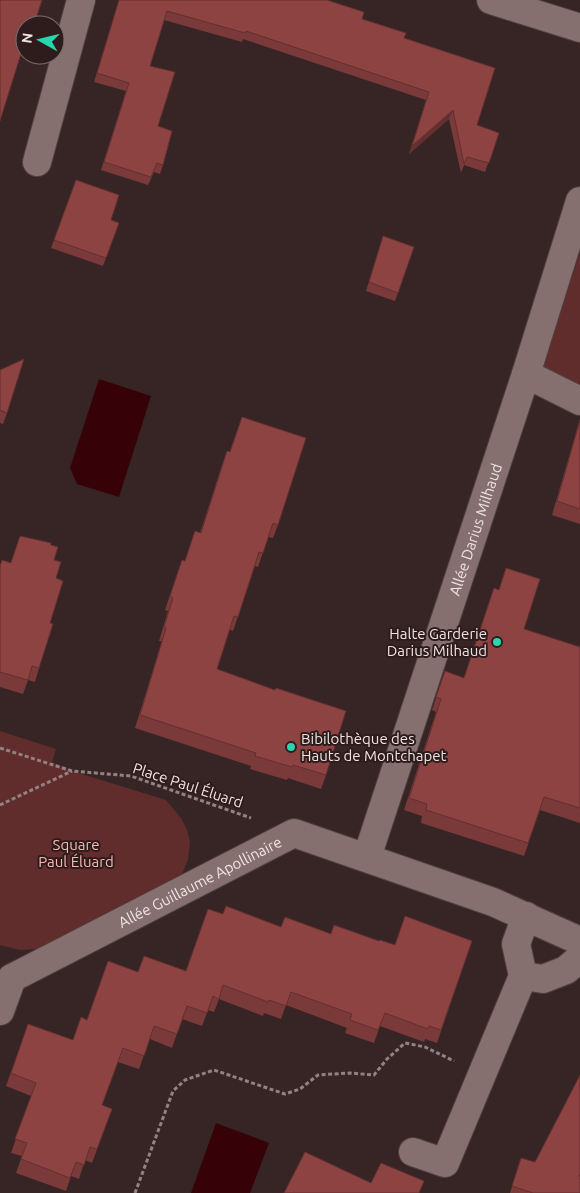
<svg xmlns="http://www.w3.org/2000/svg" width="580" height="1193" font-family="Ubuntu,sans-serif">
<rect width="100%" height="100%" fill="#372525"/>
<g fill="#612c2c">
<path d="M580,253V394L539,373Z"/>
<path d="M0,731L56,749L52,762L72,771L166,800L181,818L187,830L190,842L188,860L180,879L49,948L20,950L0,945Z"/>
</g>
<g fill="#360207">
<path d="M99,379L151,396L119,497L77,484L70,468Z"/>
<path d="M216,1123L269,1143L250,1193H191Z"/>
</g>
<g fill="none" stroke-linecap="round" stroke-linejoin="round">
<defs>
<g id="street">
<path d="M491,0L580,28"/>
<path d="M37,162L81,0"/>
<path d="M526,374L580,401"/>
<path id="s1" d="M367,857L526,374L580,201"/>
<path d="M523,976L543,979L566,970L580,958"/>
<path id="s2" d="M12,978L294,833L493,902L580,941"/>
<path d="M0,1011L12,978"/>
<path d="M413,1152L445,1163L523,976L516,944L526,916"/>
</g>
</defs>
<use href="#street" stroke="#504141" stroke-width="30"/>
<g stroke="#928382" stroke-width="3" stroke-dasharray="4 2.5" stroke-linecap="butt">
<path d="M0,748L72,771L131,776L251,818"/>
<path d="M0,805L72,771"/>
<path d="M135,1193L173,1091L185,1080L214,1070L285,1094L300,1089L318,1075L350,1073L374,1075L387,1059L405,1043L425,1047L454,1061"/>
</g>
<use href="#street" stroke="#85706f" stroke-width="28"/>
</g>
<g fill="#7a3a3a">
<path d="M119,0H327L362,19L404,38L477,125L499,133L485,172L464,165L461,173L449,119L409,154L426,100L243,39L242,42L164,20L150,66L163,165L160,174L154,172L148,185L101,170L126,91L94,82Z"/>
<path d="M76,180L111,220L119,223L103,266L51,248Z"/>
<path d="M383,236L414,247L395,301L366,291Z"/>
<path d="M0,370L7,413L3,424L0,423Z"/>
<path d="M242,417L278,525L273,538L268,537L258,567L255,566L233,631L229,629L217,669L326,775L321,789L288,778L287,780L250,769L251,766L135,728L162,641H159L168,611L165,610L177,574L182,560L185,561L195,531L200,533L222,465L227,451L230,452Z"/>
<path d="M580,419V524L552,515Z"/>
<path d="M20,536L51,545L54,560L56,578L50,623L39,668L35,682L28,680L23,694L0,687V565L11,562Z"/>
<path d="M494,588L524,629L580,647V823L540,810L524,856L421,823L422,816L404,810L436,712L432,710L445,671L464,678Z"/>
<path d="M223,914L281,927L379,941L395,945L472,941L437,1043L425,1039L424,1042L380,1026L374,1043L345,1033L347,1028L286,1005L281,1019L264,1013L263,1016L219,999L214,1012L208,1010L202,1026L182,1019L172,1048L150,1039L139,1069L118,1062L102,1105L112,1109L92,1163L85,1160L79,1179L71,1176L66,1191L16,1173L22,1156L11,1153L31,1096L6,1086L28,1024L73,1040L87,1020L138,972L186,971Z"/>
<path d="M521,1158L535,1162L580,1193H510Z"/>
</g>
<path fill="#632f2f" d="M453,110L449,119L409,154L412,146Z"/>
<g fill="#8e4343" stroke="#632f2f">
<path d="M0,0H42L34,25H25V41L0,121Z"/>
<path d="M119,0H327L364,12L362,19L406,33L404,38L495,68L477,125L499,133L489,163L467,157L464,164L453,110L412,146L429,92L246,31L245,33L167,11L150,66L175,72L158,126L172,131L163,165L157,163L151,177L104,162L129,83L97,73Z"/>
<path d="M76,180L119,195L111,220L119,223L106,258L54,240Z"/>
<path d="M383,236L414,247L398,293L369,282Z"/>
<path d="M24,359L7,413L0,410V370Z"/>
<path d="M242,417L306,438L278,525L273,523L263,553L259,552L238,617L234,616L217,669L275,690L276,688L346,711L326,775L293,765L292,767L255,756L256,753L140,715L166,628L164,627L173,598L170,596L182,560L185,561L195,531L201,533L227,451L230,452Z"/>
<path d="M580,420V509L557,501Z"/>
<path d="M20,536L51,543V545L58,547L54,560L61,562L56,578L63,581L50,623L53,624L39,668L32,666L28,680L0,672V566L2,560L11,563Z"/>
<path d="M506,568L540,579L524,629L580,647V808L544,797L528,843L426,810L427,804L409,798L441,699L436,697L445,671L464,678L494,588L499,590Z"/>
<path d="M226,906L281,927L285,917L331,934L334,925L379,941L380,940L395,945L405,916L472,941L441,1030L429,1026L428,1029L385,1013L378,1030L350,1020L352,1014L291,992L286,1006L269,1000L268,1002L223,985L219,999L213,996L207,1013L187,1006L177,1034L154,1026L144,1056L123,1048L102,1105L112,1109L97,1149L90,1147L84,1165L76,1162L70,1178L21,1159L27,1143L15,1139L36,1083L11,1073L28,1024L73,1040L81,1017L87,1020L108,961L138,972L144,956L186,971L208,909L223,914Z"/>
<path d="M580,1075V1174L579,1176L580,1177V1193H533L512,1186L521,1158L535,1162Z"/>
<path d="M305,1152L371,1183L381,1163L424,1181L419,1193H284Z"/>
</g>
<g fill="#29d5ac" stroke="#2d1c1b" stroke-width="2">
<circle cx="497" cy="642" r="5"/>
<circle cx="291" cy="747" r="5"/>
</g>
<g text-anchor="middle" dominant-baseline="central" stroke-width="4" stroke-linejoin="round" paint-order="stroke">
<g font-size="15" fill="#efe3e2" stroke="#2d1c1b">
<text stroke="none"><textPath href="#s1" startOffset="345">Allée Darius Milhaud</textPath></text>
<text transform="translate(188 785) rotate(18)">Place Paul Éluard</text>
<text stroke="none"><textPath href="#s2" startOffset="211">Allée Guillaume Apollinaire</textPath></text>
</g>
<g font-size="15" fill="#efe3e2" stroke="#2d1c1b" text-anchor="end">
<text x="487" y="633">Halte Garderie<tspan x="487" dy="17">Darius Milhaud</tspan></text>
<text x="301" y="738" text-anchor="start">Bibilothèque des<tspan x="301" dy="17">Hauts de Montchapet</tspan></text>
</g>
<g font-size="15" fill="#fbb8b5" stroke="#2d1c1b">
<text x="76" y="844">Square<tspan x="76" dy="17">Paul Éluard</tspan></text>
</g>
</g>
<g transform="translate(40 40) rotate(278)"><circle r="24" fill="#2d1c1b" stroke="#7b6c6b"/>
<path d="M0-4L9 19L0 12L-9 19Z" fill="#29d5ac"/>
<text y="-8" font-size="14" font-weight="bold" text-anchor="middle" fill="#efe3e2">N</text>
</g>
</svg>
